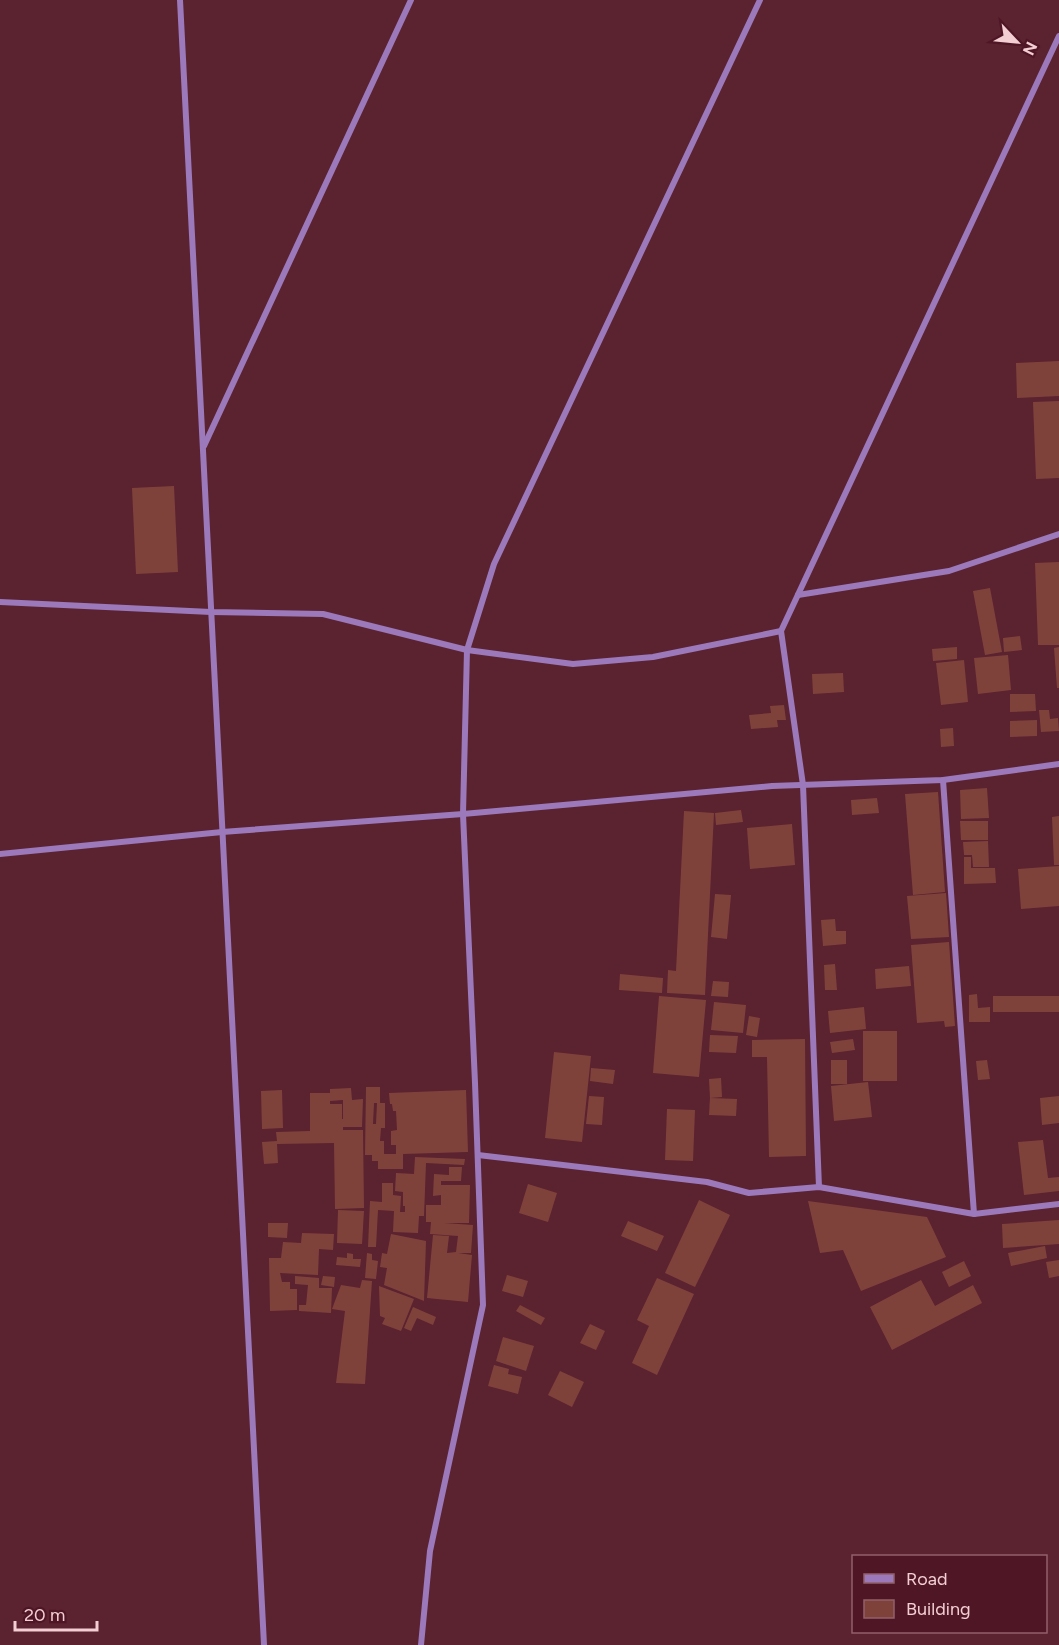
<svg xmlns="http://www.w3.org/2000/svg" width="1059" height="1645" font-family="Figtree,sans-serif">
<rect width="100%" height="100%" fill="#5b2230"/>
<g fill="#7f423b" fill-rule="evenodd">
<path d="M1059,361V396L1017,398L1016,363Z"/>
<path d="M1059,401V478L1036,479L1033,402Z"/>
<path d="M174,486L178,572L136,574L132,488Z"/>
<path d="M1059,562V645H1038L1035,563Z"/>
<path d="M990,588L1002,652L985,655L973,591Z"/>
<path d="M1020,636L1022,650L1004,652L1003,638Z"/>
<path d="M957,647V659L933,661L932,649Z"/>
<path d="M1059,647V688H1057L1054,648Z"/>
<path d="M1008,655L1011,690L978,694L974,658Z"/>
<path d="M964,660L968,702L941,705L936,663Z"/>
<path d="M843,673L844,692L813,694L812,674Z"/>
<path d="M1010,694H1035L1036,711L1010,712Z"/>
<path d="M784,705L786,720H777L778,727L751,729L749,715L771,713L770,706Z"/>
<path d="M1039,710H1049L1050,719L1058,718L1059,731L1041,732Z"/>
<path d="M1037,720V736L1010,737V721Z"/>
<path d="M953,728L954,746L941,747L940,729Z"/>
<path d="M987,788L989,818L961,819L960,790Z"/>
<path d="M938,792L945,892L913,895L905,794Z"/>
<path d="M877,798L879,813L852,815L851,800Z"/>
<path d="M741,810L743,822L716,825L715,813Z"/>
<path d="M684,811L714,813L705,995L667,993L668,970L676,971Z"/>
<path d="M1059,816V865H1054L1052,817Z"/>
<path d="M960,821H988V840H961Z"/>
<path d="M792,824L795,865L750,869L747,828Z"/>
<path d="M988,841L989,867H973L972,855H964L963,842Z"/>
<path d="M964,857H971V868H995L996,883L964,884Z"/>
<path d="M1059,866V906L1021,909L1018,869Z"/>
<path d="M946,893L949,937L911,939L907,896Z"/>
<path d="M715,894L731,895L727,939L711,937Z"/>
<path d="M835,919L836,931H846V944L823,946L821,920Z"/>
<path d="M949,942L955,1026L945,1027L944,1021L917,1023L911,945Z"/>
<path d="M835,964L837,990H825L824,965Z"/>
<path d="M909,966L911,986L876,989L875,969Z"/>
<path d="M620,974L663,978L662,993L619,990Z"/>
<path d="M713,981L729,982L728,997L711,996Z"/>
<path d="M977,994L978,1008L990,1007V1022H969V995Z"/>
<path d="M659,996L706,1000L699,1077L653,1073Z"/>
<rect x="993" y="996" width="66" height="16"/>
<path d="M714,1002L746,1005L743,1033L711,1030Z"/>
<path d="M864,1007L866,1029L830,1033L828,1011Z"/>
<path d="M749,1016L760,1018L757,1037L746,1035Z"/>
<rect x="863" y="1031" width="34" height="50"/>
<path d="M710,1035L738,1036L736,1053L709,1052Z"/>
<path d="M805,1039L806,1156L769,1157L767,1057H752V1040Z"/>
<path d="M853,1039L855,1050L832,1053L830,1042Z"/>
<path d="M554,1052L591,1056L582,1142L545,1138Z"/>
<rect x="831" y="1060" width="16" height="24"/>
<path d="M987,1060L990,1079L978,1080L976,1061Z"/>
<path d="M591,1068L615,1070L613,1084L590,1081Z"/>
<path d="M721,1078L722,1097L710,1098L709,1079Z"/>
<path d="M868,1082L872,1117L834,1121L831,1086Z"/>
<path d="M366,1087H380V1103H385V1128H381L380,1141H384V1154H396V1145H391V1131L397,1130L396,1111H393L392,1104H390L389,1093L466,1090L468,1152L403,1154V1169H378V1161H372V1155H365ZM374,1103H377L376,1124H373Z"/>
<path d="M351,1088L352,1100L363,1099L362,1127H343V1130H363L364,1208L335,1209L334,1143L277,1144L278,1163L264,1164L262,1142L277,1141L276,1132L310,1131V1093H330V1089ZM343,1100V1119H342V1104H330V1101Z"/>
<path d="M282,1090L283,1128L262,1129L261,1091Z"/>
<path d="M589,1096L604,1097L602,1125L586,1124Z"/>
<path d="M1059,1096V1123L1042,1125L1040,1098Z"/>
<path d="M710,1098L737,1099L736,1116L709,1115Z"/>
<path d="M667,1109L695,1110L693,1161L665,1160Z"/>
<path d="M1043,1140L1048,1178L1059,1177V1191L1024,1195L1018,1142Z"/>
<path d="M415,1157L465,1159L464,1165L426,1163L424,1216H419L418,1233L393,1232L394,1211L378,1210L376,1247H368L370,1201L382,1202V1183H393V1195L401,1196L400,1212H405V1206H403V1192L395,1191L396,1173L414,1174Z"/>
<path d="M449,1167H462L461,1181H441V1185H470L469,1223H444L473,1225L471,1253H458L472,1255L468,1302L427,1298L433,1235L449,1236L447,1253L456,1252L458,1236L430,1234L431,1222H426V1205H441V1195L433,1196L434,1174L449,1175Z"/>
<path d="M528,1184L557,1193L548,1222L519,1213Z"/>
<path d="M699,1200L730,1215L695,1287L665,1273Z"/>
<path d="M808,1201L927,1217L946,1257L861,1291L843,1250L820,1253Z"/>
<path d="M338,1210L364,1211L362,1244L337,1243Z"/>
<path d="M1059,1220V1244L1003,1248L1002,1224Z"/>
<path d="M628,1221L664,1236L657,1251L621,1236Z"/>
<path d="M268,1223H288L287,1238L268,1237Z"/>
<path d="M302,1233L334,1234L333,1250L319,1249L318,1275L280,1273L282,1282H290V1289H297V1310L270,1311L269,1258H281L283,1242L301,1243Z"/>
<path d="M391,1234L426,1241L424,1301L384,1285L387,1268L380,1267L382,1253L387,1254Z"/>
<path d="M1045,1246L1047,1258L1011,1266L1008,1253Z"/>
<path d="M347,1253L353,1254V1259H361L360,1267L336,1265L337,1257L347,1258Z"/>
<path d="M367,1253L372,1254V1260L378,1261L376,1279L365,1278Z"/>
<path d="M1059,1260V1276L1049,1278L1046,1262Z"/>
<path d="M964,1261L971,1276L949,1287L942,1272Z"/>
<path d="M507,1275L528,1281L523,1297L502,1291Z"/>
<path d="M295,1276L319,1278V1288H332L331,1313L299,1311V1305H306L308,1285L295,1284Z"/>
<path d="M323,1276L335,1277L334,1287L321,1285Z"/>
<path d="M657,1278L694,1294L657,1375L632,1363L649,1326L637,1320Z"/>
<path d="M362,1280L372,1281L365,1384L336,1383L345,1311L332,1309L341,1285L360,1288Z"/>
<path d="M921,1280L935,1306L973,1285L982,1303L892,1350L870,1307Z"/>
<path d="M379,1286L414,1299L401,1331L382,1324L385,1318L380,1316Z"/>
<path d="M520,1305L545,1318L541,1325L516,1311Z"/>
<path d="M413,1307L436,1317L433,1325L417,1318L411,1331L404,1328Z"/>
<path d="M590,1324L605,1331L596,1350L580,1343Z"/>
<path d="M503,1337L534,1346L526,1371L496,1361Z"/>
<path d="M494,1365L509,1369L508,1374L522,1377L518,1394L488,1386Z"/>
<path d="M560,1371L584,1382L572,1407L548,1395Z"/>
</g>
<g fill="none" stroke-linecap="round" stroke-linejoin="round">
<g stroke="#9b79ba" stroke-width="6">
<path d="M180,0L264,1645"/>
<path d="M204,446L411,0"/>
<path d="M798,595L949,571L1059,534"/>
<path d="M0,602L211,612L323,614L467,650L573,664L653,657L781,631"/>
<path d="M0,854L222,832L463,814L772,786L943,780L1059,764"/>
<path d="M478,1155L707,1182L749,1193L819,1187L974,1214L943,780"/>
<path d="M819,1187L803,785L781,631L1059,36"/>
<path d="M974,1214L1059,1204"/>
<path d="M421,1645L430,1551L483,1305L475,1083L463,814L467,650L494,564L760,0"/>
</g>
</g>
<rect x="852" y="1555" width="195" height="78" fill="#4f1726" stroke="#91606b" stroke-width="1.5"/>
<rect x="864" y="1574" width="30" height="9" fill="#9b79ba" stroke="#91606b" stroke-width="1.5"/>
<text x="906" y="1585" font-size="18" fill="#f3ced3">Road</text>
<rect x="864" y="1600" width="30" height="18" fill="#7f423b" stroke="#91606b" stroke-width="1.5"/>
<text x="906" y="1615" font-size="18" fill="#f3ced3">Building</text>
<g transform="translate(1017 42) rotate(116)" stroke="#4f1726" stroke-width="4.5" paint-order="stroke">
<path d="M0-4.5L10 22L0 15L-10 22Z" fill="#f3ced3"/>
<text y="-9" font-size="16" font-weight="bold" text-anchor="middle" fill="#f3ced3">N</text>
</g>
<path d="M15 1621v9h82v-9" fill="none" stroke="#f3ced3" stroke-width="3"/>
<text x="24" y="1621" font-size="18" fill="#f3ced3" stroke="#4f1726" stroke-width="4.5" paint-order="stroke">20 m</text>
</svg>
